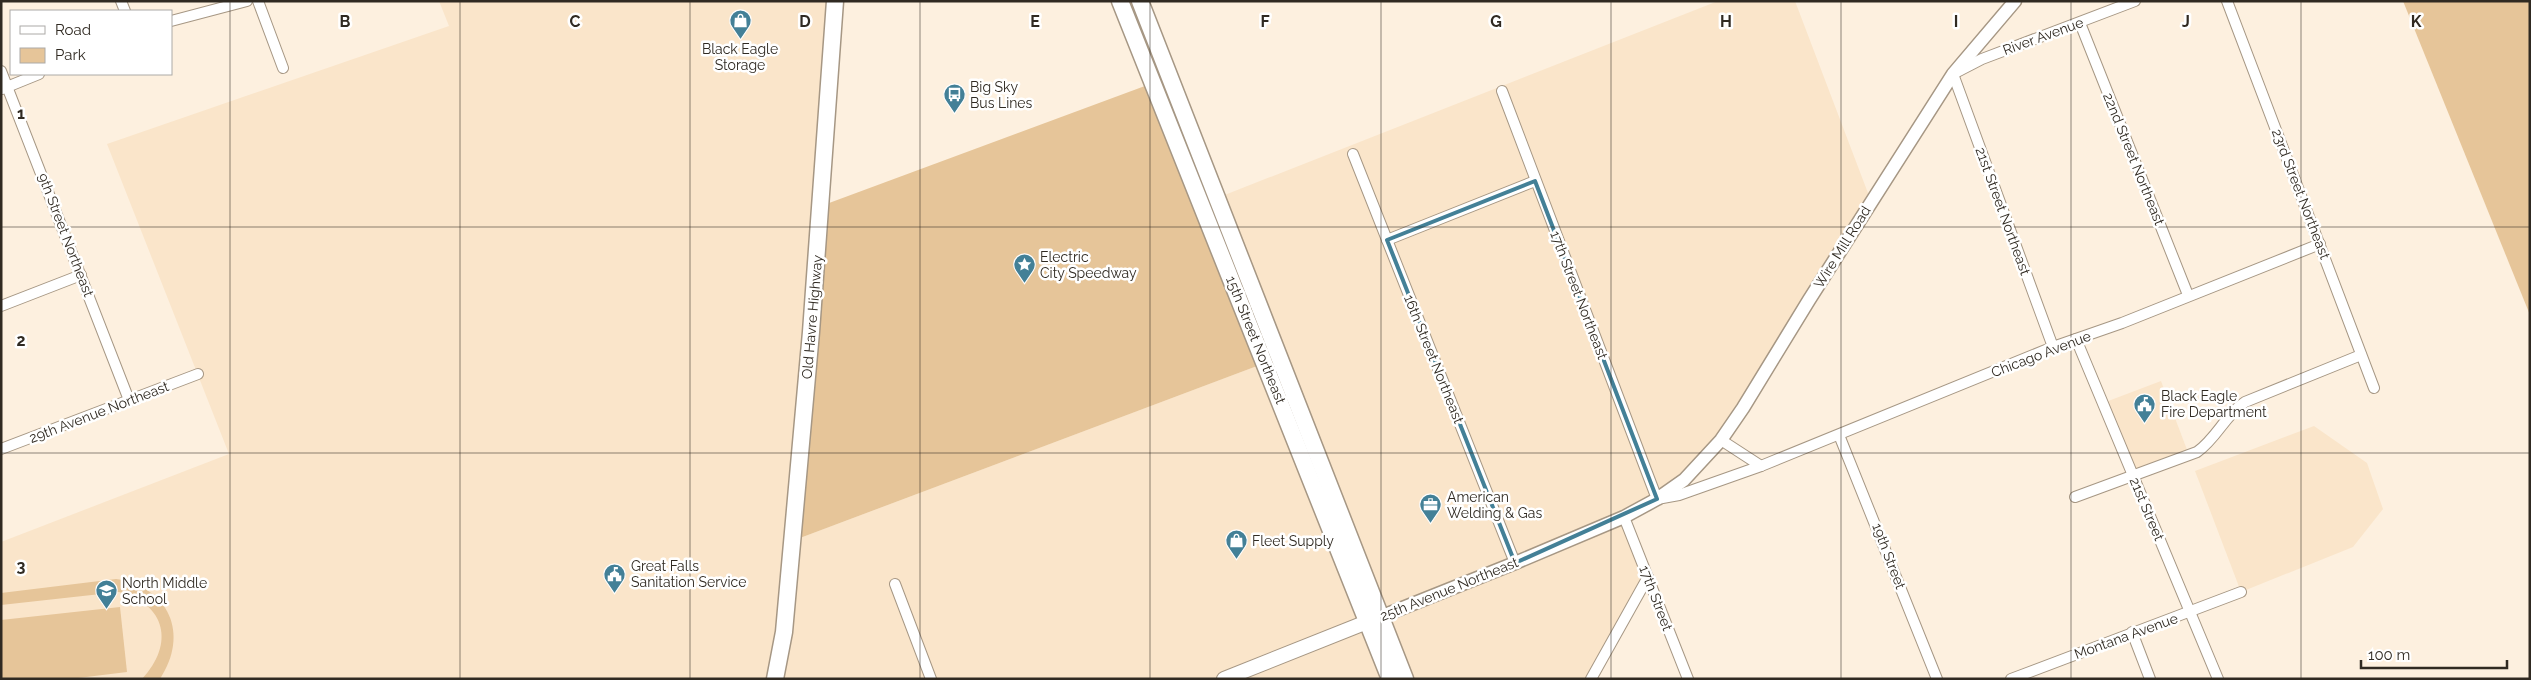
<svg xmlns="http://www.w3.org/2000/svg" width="2531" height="680" font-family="Raleway,sans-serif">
<rect width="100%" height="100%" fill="#fdf0df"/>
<g fill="#fae5ca">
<path d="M439,1H833L792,541L1265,363L1390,679H785L784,635L775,679H1V542L229,454L107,144L449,26Z"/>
<path d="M1718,1H1795L1871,201L1697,468L1624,517L1648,577L1593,679H1404L1217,198Z"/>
<path d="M2161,381L2189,455L2133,475L2103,403Z"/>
<path d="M2314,426L2367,463L2383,509L2353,547L2241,592L2195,471Z"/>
</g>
<g fill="#e6c599">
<path d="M2403,1H2530V315Z"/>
<path d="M1153,83L1265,363L792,541L821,206Z"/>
<path d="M116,579C169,587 190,634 160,679H142C175,644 166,604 119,592L1,605V593Z"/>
<path d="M120,607L127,672L70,679H1V620Z"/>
</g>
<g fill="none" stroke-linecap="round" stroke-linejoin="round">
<defs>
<g id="minor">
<path d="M121,1L125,11"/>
<path d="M258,1L283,68"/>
<path d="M2227,1L2374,388"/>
<path d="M171,21L247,1"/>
<path d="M2080,23L2188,295"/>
<path d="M1,71L129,400"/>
<path d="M2,89L39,74"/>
<path d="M1502,91L1657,499L1679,495L1761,466L2053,347L2122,323L2320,244"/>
<path d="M1353,154L1515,563"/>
<path d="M1387,240L1535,181"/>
<path d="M1,306L81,275"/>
<path d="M2076,339L2218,679"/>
<path d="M2053,347L1953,74L1982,59L2135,1"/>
<path d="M1839,435L1937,679"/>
<path d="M1721,440L1761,466"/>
<path d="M1,449L198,374"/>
<path d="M2075,497L2197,452C2217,438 2225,415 2245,402L2361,355"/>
<path d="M1624,517L1688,679"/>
<path d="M895,584L931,679"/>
<path d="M2132,632L2150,679"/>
<path d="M1591,679L1648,577"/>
<path d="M2011,679L2241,592"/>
</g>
<path id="tertiary" d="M1380,617L1515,563L1624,517L1657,499L1684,480L1721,440L1743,408L1809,300L1953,74L2015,1"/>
<path id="secondary" d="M1224,679L1377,618"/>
<g id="primary">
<path d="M1120,1L1390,679"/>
<path d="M1140,1L1405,679"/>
</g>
<path id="trunk" d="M775,679L784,632L811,332L835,1"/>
</defs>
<use href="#minor" stroke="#a69784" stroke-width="12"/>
<use href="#tertiary" stroke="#a69784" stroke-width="15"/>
<use href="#secondary" stroke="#a69784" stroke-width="16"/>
<use href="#primary" stroke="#a69784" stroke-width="19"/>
<use href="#trunk" stroke="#a69784" stroke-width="19"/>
<use href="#minor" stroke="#fff" stroke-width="10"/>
<use href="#tertiary" stroke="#fff" stroke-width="12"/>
<use href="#secondary" stroke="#fff" stroke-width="14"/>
<use href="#primary" stroke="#fff" stroke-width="16"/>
<use href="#trunk" stroke="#fff" stroke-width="16"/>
</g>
<path fill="none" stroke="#438097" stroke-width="4" stroke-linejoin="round" d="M1535,181L1657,499L1515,563L1387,240Z"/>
<path fill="none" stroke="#302a22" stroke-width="1" stroke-opacity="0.55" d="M230,1V679M460,1V679M690,1V679M920,1V679M1150,1V679M1381,1V679M1611,1V679M1841,1V679M2071,1V679M2301,1V679M1,227H2530M1,453H2530"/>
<defs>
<symbol id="shop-pin" viewBox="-11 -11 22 30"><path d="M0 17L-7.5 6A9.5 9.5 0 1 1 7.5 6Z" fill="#438097" stroke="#fff"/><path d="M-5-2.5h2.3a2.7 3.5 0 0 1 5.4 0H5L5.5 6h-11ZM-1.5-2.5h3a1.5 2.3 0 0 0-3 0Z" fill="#fff"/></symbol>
<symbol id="bus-pin" viewBox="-11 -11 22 30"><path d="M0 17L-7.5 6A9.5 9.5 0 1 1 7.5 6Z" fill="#438097" stroke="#fff"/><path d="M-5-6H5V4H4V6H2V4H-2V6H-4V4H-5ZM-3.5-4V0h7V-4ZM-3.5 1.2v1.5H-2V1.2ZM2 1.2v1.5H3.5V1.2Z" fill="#fff"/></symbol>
<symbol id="sight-pin" viewBox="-11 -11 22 30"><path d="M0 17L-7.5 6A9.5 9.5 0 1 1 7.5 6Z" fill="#438097" stroke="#fff"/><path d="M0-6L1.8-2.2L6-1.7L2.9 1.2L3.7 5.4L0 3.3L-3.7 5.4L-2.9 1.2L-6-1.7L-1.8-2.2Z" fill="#fff"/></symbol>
<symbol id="civic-pin" viewBox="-11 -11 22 30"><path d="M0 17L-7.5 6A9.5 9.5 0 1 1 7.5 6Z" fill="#438097" stroke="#fff"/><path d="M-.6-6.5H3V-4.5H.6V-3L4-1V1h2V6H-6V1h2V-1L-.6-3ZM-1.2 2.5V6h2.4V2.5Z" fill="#fff"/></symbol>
<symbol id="office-pin" viewBox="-11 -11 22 30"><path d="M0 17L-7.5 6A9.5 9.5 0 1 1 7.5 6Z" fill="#438097" stroke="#fff"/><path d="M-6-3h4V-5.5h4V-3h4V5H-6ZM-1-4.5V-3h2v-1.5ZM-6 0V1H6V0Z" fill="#fff"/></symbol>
<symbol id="school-pin" viewBox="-11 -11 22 30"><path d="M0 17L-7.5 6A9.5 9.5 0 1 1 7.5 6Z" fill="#438097" stroke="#fff"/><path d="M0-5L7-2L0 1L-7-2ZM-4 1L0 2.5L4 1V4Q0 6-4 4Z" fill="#fff"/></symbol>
</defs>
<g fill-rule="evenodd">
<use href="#shop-pin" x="728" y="8" width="25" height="34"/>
<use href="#bus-pin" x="942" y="82" width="25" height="34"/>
<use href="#sight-pin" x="1012" y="252" width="25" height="34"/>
<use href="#civic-pin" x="2132" y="392" width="25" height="34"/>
<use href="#office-pin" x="1418" y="492" width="25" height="34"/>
<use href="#shop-pin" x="1224" y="528" width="25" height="34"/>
<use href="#civic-pin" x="602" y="562" width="25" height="34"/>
<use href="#school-pin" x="94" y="578" width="25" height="34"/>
</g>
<g text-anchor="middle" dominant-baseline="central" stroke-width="5" stroke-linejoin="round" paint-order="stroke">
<g font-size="14" fill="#302a22" stroke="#fff">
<text transform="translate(2043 36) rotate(-20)">River Avenue</text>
<text transform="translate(2134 159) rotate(68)">22nd Street Northeast</text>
<text transform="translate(2301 194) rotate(69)">23rd Street Northeast</text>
<text transform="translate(2003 211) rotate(70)">21st Street Northeast</text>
<text transform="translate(66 235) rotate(69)">9th Street Northeast</text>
<text transform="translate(1842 247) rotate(-58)">Wire Mill Road</text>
<text transform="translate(1579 295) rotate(69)">17th Street Northeast</text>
<text transform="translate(812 317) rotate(-85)">Old Havre Highway</text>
<text transform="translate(1256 340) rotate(68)">15th Street Northeast</text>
<text transform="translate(2041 354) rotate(-21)">Chicago Avenue</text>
<text transform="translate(1434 359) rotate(68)">16th Street Northeast</text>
<text transform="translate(99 412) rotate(-21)">29th Avenue Northeast</text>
<text transform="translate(2147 509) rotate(67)">21st Street</text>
<text transform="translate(1889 556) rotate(69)">19th Street</text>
<text transform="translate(1449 589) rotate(-22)">25th Avenue Northeast</text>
<text transform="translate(1656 598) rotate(69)">17th Street</text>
<text transform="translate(2126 636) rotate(-20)">Montana Avenue</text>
</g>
<g font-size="14" fill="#302a22" stroke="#fff" text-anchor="start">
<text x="740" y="49" text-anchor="middle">Black Eagle<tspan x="740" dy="16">Storage</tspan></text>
<text x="970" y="87">Big Sky<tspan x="970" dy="16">Bus Lines</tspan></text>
<text x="1040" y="257">Electric<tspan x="1040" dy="16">City Speedway</tspan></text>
<text x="2161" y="396">Black Eagle<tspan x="2161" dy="16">Fire Department</tspan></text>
<text x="1447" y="497">American<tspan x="1447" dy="16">Welding &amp; Gas</tspan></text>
<text x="1252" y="541">Fleet Supply</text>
<text x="631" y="566">Great Falls<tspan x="631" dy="16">Sanitation Service</tspan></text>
<text x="122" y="583">North Middle<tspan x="122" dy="16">School</tspan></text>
</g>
</g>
<g font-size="16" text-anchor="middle" font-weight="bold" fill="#302a22" stroke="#fff" stroke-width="5" stroke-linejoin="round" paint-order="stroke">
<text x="345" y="27">B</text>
<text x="575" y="27">C</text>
<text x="805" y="27">D</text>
<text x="1035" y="27">E</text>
<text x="1265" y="27">F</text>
<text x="1496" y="27">G</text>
<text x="1726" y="27">H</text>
<text x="1956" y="27">I</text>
<text x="2186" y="27">J</text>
<text x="2416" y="27">K</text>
<text x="21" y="119">1</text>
<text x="21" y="346">2</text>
<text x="21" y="572">3</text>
</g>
<rect width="2531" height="680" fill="none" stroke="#302a22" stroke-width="5"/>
<rect x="10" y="10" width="162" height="65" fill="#ffffff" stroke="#acaaa7"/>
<rect x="20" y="26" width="25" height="8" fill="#ffffff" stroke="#acaaa7"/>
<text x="55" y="35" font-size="15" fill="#302a22">Road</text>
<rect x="20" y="48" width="25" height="15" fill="#e6c599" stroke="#acaaa7"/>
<text x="55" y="60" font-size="15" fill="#302a22">Park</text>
<path d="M2361 660v8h146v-8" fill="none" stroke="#302a22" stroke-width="2.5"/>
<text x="2368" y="660" font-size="15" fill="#302a22" stroke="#ffffff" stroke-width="4" paint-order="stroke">100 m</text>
</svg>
